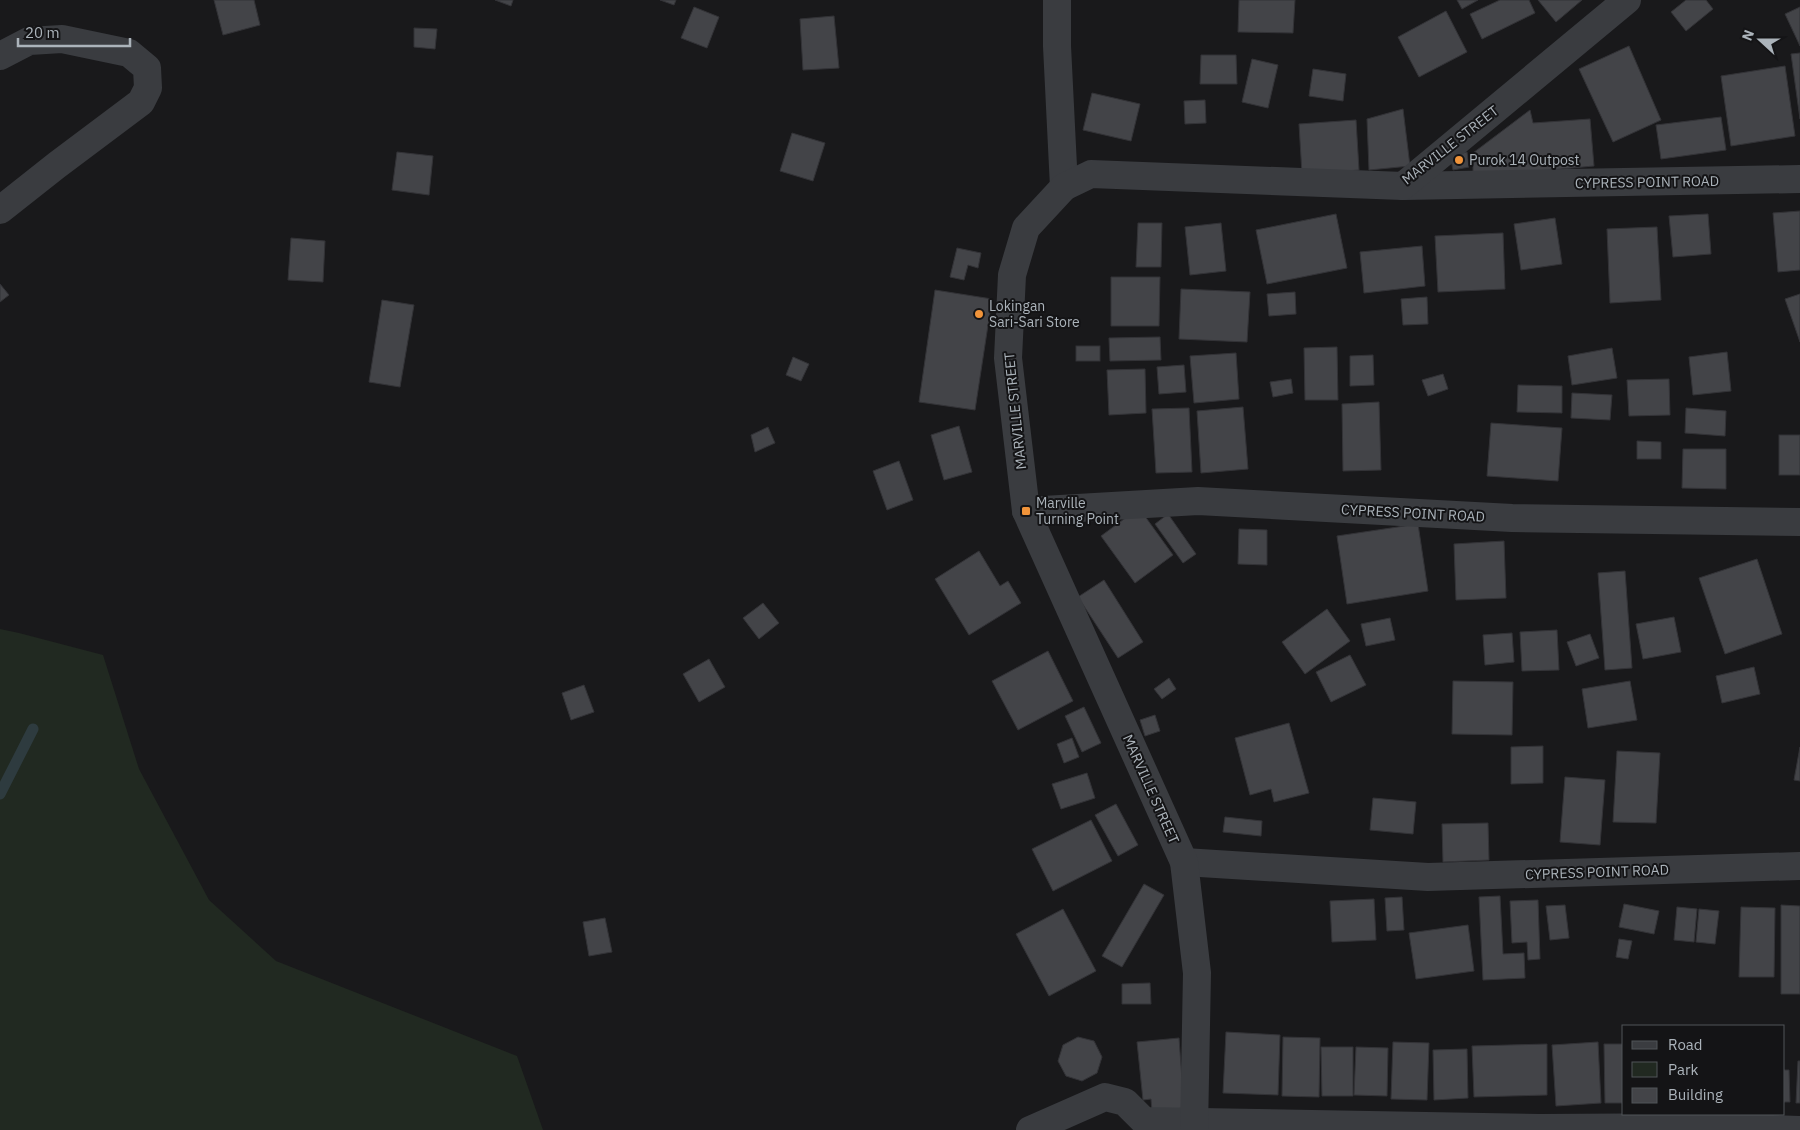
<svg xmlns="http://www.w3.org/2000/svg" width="1800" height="1130" font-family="'IBM Plex Sans',sans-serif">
<rect width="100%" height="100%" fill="#19191b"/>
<path fill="#212921" d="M0,629L19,633L103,655L139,769L209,900L276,961L517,1056L543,1130H0Z"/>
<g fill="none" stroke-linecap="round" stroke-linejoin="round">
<path stroke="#2e3b3f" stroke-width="11" d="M0,794L33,729"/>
</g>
<g fill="#434448" stroke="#333337">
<path d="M214,0H254L260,25L223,35Z"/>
<path d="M495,0H513L511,6Z"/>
<path d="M660,0H676L674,5Z"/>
<path d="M1239,0H1295L1293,33L1238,32Z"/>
<path d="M1457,0H1478L1462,9Z"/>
<path d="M1500,0H1529L1535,13L1482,39L1470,14Z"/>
<path d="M1538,0H1582L1556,22Z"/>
<path d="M1686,0H1706L1713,9L1686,31L1671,12Z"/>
<path d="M694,7L719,17L707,48L681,38Z"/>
<path d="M1800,7V46L1785,14Z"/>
<path d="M1446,11L1467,52L1419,77L1398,37Z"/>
<path d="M834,16L839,68L803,70L800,19Z"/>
<path d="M414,28L437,29L435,49L414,47Z"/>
<path d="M1629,46L1661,120L1613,142L1579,69Z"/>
<path d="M1800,53V119L1791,54Z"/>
<path d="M1201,55H1236L1237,84H1200Z"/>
<path d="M1252,59L1278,65L1268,108L1242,102Z"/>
<path d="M1785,66L1795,136L1731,146L1721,76Z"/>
<path d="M1313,69L1346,74L1343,101L1309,96Z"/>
<path d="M1092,93L1140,104L1131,141L1083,130Z"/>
<path d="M1205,100L1206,123L1185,124L1184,101Z"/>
<path d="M1403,109L1410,166L1369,170L1367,119Z"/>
<path d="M1530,110L1533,123L1590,119L1594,166L1473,177V153Z"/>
<path d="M1721,117L1726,150L1661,159L1656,125Z"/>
<path d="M1356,120L1359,170L1302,174L1299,124Z"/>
<path d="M792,133L825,143L813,181L780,171Z"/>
<path d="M397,152L433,156L429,195L392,190Z"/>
<path d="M1467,152L1469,167L1453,170L1450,154Z"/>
<path d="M1800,211V270L1778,272L1773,213Z"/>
<path d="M1336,214L1347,268L1267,284L1256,230Z"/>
<path d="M1708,214L1711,254L1673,257L1669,216Z"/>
<path d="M1555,218L1562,264L1521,270L1514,224Z"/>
<path d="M1138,223H1162L1161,267H1136Z"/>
<path d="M1221,223L1226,271L1190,275L1185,227Z"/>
<path d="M1657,227L1661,300L1610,303L1607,229Z"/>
<path d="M1503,233L1505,289L1438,292L1435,236Z"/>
<path d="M291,238L325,241L323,282L288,280Z"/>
<path d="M1422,246L1425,286L1364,293L1360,252Z"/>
<path d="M957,248L981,253L978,268L968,265L964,280L950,277Z"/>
<path d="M1111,277H1160L1159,326H1111Z"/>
<path d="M0,284L9,295L0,302Z"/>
<path d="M1181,289L1250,292L1247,342L1179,339Z"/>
<path d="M935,290L992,299L975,410L919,402Z"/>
<path d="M1295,292L1296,314L1269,316L1267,294Z"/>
<path d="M1800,294V342L1785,299Z"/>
<path d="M1427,297L1428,324L1403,325L1401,299Z"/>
<path d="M382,300L414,305L400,387L369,382Z"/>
<path d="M1160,337L1161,360L1110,361L1109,338Z"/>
<rect x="1076" y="346" width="24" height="15"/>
<path d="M1337,347L1338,400H1305L1304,348Z"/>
<path d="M1612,348L1617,378L1572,385L1568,356Z"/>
<path d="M1727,352L1731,391L1693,395L1689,357Z"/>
<path d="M1236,353L1239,399L1194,403L1190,356Z"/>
<path d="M1373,355L1374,385L1350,386V356Z"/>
<path d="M793,357L809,364L801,381L786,375Z"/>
<path d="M1184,365L1186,392L1159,394L1157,367Z"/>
<path d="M1145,369L1146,413L1109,415L1107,370Z"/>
<path d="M1443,374L1448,389L1428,396L1422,380Z"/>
<path d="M1291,379L1293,393L1273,397L1270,382Z"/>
<path d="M1669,379L1670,415L1629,416L1627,380Z"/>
<path d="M1518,385L1562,386V413L1517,412Z"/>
<path d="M1572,393L1612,395L1610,420L1571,418Z"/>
<path d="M1379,402L1381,470L1343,471L1342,404Z"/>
<path d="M1243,407L1248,469L1201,473L1197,411Z"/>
<path d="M1189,408L1192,472L1156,473L1152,409Z"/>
<path d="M1686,408L1726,411L1725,436L1685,433Z"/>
<path d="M1491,423L1562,428L1558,481L1487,476Z"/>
<path d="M959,426L972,472L944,480L931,435Z"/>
<path d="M768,427L775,443L755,452L751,435Z"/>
<rect x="1779" y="435" width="21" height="40"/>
<path d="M1637,441L1661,442V459H1637Z"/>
<path d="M1683,449H1726V489L1682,488Z"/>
<path d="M899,461L913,500L887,510L873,471Z"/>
<path d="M1139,508L1173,555L1135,583L1101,536Z"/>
<path d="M1168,514L1196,554L1183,563L1155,524Z"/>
<path d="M1418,524L1428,591L1347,604L1337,536Z"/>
<path d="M1239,529L1267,530V565L1238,564Z"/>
<path d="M1504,541L1506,598L1456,600L1454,544Z"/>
<path d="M979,551L1000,586L1008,581L1021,603L969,635L935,579Z"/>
<path d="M1757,559L1782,634L1725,654L1699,578Z"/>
<path d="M1625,571L1632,668L1605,670L1598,573Z"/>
<path d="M1104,580L1143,642L1118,658L1078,597Z"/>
<path d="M763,603L779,623L759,639L743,618Z"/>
<path d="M1327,609L1350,641L1305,674L1282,642Z"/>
<path d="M1674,617L1681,652L1643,659L1636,624Z"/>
<path d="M1390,618L1395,640L1366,646L1361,624Z"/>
<path d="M1557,630L1559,670L1522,671L1520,632Z"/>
<path d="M1512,633L1514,662L1485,665L1483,635Z"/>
<path d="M1590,634L1599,658L1576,666L1567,642Z"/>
<path d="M1048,651L1073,701L1018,730L992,681Z"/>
<path d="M1350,655L1366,685L1331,702L1316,672Z"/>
<path d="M709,659L725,687L699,702L683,674Z"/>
<path d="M1754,667L1760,694L1722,703L1716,676Z"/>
<path d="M1169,678L1176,689L1162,699L1154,689Z"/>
<path d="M1453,681L1513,682L1512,735L1452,734Z"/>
<path d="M1630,681L1637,720L1588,728L1582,689Z"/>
<path d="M584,685L594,712L571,720L562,693Z"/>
<path d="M1084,707L1101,743L1082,752L1065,716Z"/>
<path d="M1155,715L1160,731L1145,736L1140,720Z"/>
<path d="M1289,723L1309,793L1274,802L1271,789L1250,795L1235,738Z"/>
<path d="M1072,738L1079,757L1064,763L1057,744Z"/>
<path d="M1543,746V783L1511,784V747Z"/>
<path d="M1800,747V781L1794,780Z"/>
<path d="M1617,751L1660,753L1656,823L1613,822Z"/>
<path d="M1087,773L1095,798L1061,809L1052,784Z"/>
<path d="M1565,777L1605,780L1600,845L1560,842Z"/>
<path d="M1373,798L1416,802L1413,834L1370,830Z"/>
<path d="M1116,804L1138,845L1118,856L1095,815Z"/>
<path d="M1225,817L1262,821L1261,836L1223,832Z"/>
<path d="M1091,820L1112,861L1053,891L1032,849Z"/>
<path d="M1488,823L1489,860L1443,862L1442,824Z"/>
<path d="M1144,884L1164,895L1122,967L1102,956Z"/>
<path d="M1500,896L1503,954L1524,953L1525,978L1483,980L1479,897Z"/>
<path d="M1402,897L1404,930L1387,931L1385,898Z"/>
<path d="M1374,899L1376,940L1332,942L1330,901Z"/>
<path d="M1538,900L1540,959L1528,960L1527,942L1512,943L1510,901Z"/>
<path d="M1624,904L1659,911L1654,934L1619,927Z"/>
<path d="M1565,905L1569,938L1550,940L1546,906Z"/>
<path d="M1781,905L1800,906V994H1781Z"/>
<path d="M1677,907L1697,909L1694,942L1674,940Z"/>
<path d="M1741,907L1775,908L1774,977H1739Z"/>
<path d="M1063,909L1096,971L1049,996L1016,934Z"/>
<path d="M1699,909L1719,911L1715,944L1696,942Z"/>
<path d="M605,918L612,952L589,956L583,922Z"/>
<path d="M1468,925L1474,971L1416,979L1409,933Z"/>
<path d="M1619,939L1632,941L1628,959L1616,957Z"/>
<path d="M1150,983L1151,1004H1122V984Z"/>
<path d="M1226,1032L1280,1035L1278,1095L1223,1093Z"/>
<path d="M1078,1037L1094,1041L1102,1057L1097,1073L1082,1081L1066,1076L1058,1061L1063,1045Z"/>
<path d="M1283,1037L1320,1038L1319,1097L1282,1096Z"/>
<path d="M1179,1038L1184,1108L1152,1111L1151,1099L1143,1100L1137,1042Z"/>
<path d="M1393,1042L1429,1043L1427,1100L1391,1099Z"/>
<path d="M1598,1042L1601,1103L1556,1106L1552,1045Z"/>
<path d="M1547,1044V1095L1474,1097L1472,1046Z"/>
<path d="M1604,1044H1624V1103H1605Z"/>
<path d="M1321,1047H1353V1096H1322Z"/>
<path d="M1356,1047L1388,1048L1387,1096L1354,1095Z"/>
<path d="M1467,1049L1468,1098L1434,1100L1433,1050Z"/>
<path d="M1798,1061H1800V1103H1796Z"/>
<path d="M1784,1070H1789L1790,1102H1784Z"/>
</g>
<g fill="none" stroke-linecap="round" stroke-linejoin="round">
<g stroke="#3a3c40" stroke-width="28">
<path d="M1057,0V46L1064,187"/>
<path d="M0,56L29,41L62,39L129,53L147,68L148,88L141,102L57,165L0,210"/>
<path d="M1403,186L1800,179"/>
<path d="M1026,511L1198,501L1512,518L1800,522"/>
<path d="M1184,862L1428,877L1800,866"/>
<path d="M1030,1130L1105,1097L1125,1102L1144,1121L1540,1128L1712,1127L1799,1130"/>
<path d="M1194,1130L1197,973L1184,862L1026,511L1008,358L1012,275L1026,228L1064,187L1091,174L1403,186L1627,0"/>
</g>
</g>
<g fill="#f1943a" stroke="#141416" stroke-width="2">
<circle cx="1459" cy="160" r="5"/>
<circle cx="979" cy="314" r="5"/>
<rect x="1021" y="506" width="10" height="10" rx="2.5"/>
</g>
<g text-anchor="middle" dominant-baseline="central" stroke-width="4" stroke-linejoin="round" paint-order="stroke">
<g font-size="14" fill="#abb3ba" stroke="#141416">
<text transform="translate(1450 145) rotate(-38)">MARVILLE STREET</text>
<text transform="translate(1647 182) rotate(-1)">CYPRESS POINT ROAD</text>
<text transform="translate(1015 411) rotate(-96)">MARVILLE STREET</text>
<text transform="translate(1413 513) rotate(3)">CYPRESS POINT ROAD</text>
<text transform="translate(1151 789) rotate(66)">MARVILLE STREET</text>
<text transform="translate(1597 872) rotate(-2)">CYPRESS POINT ROAD</text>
</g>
<g font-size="14" fill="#abb3ba" stroke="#141416" text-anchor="start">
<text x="1469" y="160">Purok 14 Outpost</text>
<text x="989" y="306">Lokingan<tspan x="989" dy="16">Sari-Sari Store</tspan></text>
<text x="1036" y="503">Marville<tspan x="1036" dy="16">Turning Point</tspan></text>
</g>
</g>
<rect x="1622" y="1025" width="162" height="90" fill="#141416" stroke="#505458"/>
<rect x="1632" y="1041" width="25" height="8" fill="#3a3c40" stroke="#505458"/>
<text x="1668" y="1050" font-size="15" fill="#abb3ba">Road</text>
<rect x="1632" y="1062" width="25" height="15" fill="#212921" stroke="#505458"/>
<text x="1668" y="1075" font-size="15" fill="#abb3ba">Park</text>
<rect x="1632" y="1088" width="25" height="15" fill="#434448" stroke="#505458"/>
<text x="1668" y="1100" font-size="15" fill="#abb3ba">Building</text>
<g transform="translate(1760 40) rotate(291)" stroke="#141416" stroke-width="4" paint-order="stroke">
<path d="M0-4L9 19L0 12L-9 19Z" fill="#abb3ba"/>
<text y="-8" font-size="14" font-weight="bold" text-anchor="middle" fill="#abb3ba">N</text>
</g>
<path d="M18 38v8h112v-8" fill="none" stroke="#abb3ba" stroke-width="2.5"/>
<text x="25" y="38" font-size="15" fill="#abb3ba" stroke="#141416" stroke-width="4" paint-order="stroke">20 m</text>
</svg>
